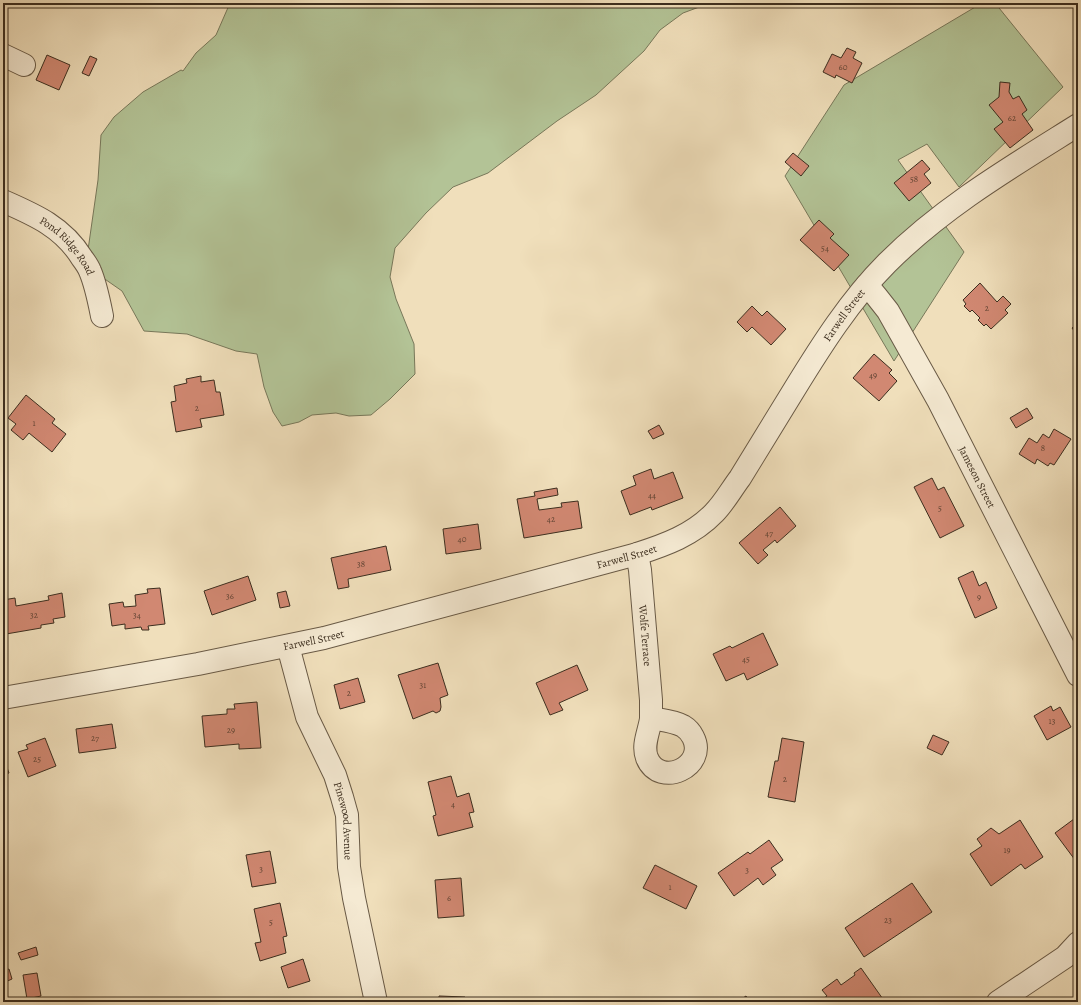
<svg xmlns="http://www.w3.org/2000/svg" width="1081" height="1005" font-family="Alegreya,serif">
<rect width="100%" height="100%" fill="#f0dfbb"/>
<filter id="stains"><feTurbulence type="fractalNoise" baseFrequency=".005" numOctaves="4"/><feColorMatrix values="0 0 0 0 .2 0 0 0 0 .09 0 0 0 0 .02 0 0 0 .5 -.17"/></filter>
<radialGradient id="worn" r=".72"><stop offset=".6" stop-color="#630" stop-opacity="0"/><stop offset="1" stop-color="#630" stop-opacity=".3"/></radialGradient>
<g fill="#b3c396" stroke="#78785a">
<path d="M230,3H710L683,13L660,30L644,51L596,95L557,121L488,173L453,187L426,213L395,248L390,277L396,299L414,344L415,374L390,399L371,415L349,416L336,413L312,415L299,422L282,426L273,412L264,387L257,354L236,351L187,334L144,331L122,291L99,275L88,250L98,180L101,135L114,117L143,92L181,70L183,71L196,53L216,35Z"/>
<path d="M982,3H995L1063,87L959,187L927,144L898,160L964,252L894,361L785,176L844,85Z"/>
</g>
<g fill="#d18872" stroke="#3c2e1f">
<path d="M847,48L856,52L853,58L862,63L852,83L836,75L835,78L823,72L832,54L841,58Z"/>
<path d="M47,55L70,65L59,90L36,80Z"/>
<path d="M90,56L97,59L89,76L82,73Z"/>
<path d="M1000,82L1010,83L1009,92L1013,99L1019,96L1027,110L1022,114L1033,130L1010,148L994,129L1003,122L989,105L999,97Z"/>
<path d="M793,153L809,166L801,176L785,162Z"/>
<path d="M922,160L930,169L924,174L931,183L909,201L894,183Z"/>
<path d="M819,220L834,234L830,238L849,255L834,271L800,240Z"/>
<path d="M980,283L997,302L1003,296L1011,304L1005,310L1008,313L991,329L986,324L984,326L978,320L980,318L972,310L970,312L964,306L966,304L963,300Z"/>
<path d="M752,306L762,316L767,311L786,329L771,345L752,327L747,332L737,322Z"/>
<path d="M1078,323V336L1072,328Z"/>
<path d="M874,354L892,370L889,373L897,381L879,401L853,378Z"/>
<path d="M201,376V382L214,380L216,392H220L224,415L200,419L202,427L176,432L171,402L176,401L174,386L187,383L186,379Z"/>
<path d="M26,395L55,419L52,423L66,434L52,452L29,433L23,440L11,430L16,424L8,418Z"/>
<path d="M1027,408L1033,418L1016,428L1010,418Z"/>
<path d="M659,425L664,434L653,439L648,431Z"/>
<path d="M1054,429L1071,439L1054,465L1050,463L1048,466L1037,459L1035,464L1019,454L1029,438L1037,443L1043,434L1049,438Z"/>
<path d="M651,469L654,479L673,472L683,498L652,510L651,507L630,515L621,491L636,485L633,476Z"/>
<path d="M932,478L938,490L944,487L964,526L940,538L914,487Z"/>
<path d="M557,488L558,495L537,499L539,510L562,507L561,503L578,501L582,528L524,538L517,499L535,496L534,492Z"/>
<path d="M780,507L796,526L777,543L775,540L763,550L768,555L758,564L739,543Z"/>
<path d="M478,524L481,549L446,554L443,529Z"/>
<path d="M386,546L391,570L348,579L349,587L338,589L331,558Z"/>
<path d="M973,571L979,586L986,582L997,608L975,618L958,578Z"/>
<path d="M248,576L256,600L212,615L204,591Z"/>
<path d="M160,588L165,624L148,626L149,630H142L141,627L125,629V624L112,626L109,604L123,602L124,607L136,606L135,595L148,593L147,589Z"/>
<path d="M286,591L290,606L280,608L277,593Z"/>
<path d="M62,593L65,617L53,619L54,623L41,625V628L6,634L3,614V600L15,598L16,606L49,600L48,596Z"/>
<path d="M763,633L778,665L747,680L744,673L726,681L713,654L730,646L732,648Z"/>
<path d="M438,663L448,695L440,698L441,707L440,711L436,713L433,711L413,719L398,675Z"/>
<path d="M577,665L588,690L559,703L563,710L550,715L536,683Z"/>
<path d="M358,678L365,702L340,709L334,685Z"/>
<path d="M257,702L261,748L239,749V744L205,747L202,716L227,714V709H235L234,704Z"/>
<path d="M1051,706L1053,711L1060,707L1071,727L1047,740L1034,716Z"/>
<path d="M112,724L116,748L79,753L76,729Z"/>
<path d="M933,735L949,742L942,755L927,748Z"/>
<path d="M45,738L56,766L28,777L18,752L28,749L26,745Z"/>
<path d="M782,738L804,742L795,802L768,797L775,761H778Z"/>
<path d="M3,757L9,773L3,775Z"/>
<path d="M451,776L457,797L469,793L474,812L469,813L473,827L438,836L433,816L436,815L428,782Z"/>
<path d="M1078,816V864L1055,833Z"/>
<path d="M1020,820L1043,857L1025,869L1021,864L991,886L970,854L982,846L977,839L991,828L999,834Z"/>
<path d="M769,840L783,860L771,868L776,875L763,885L758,878L734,896L718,873L748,852L750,854Z"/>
<path d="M270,851L276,883L252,887L246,855Z"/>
<path d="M655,865L697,886L686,909L643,888Z"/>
<path d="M461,878L464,916L438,918L435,880Z"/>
<path d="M912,883L932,912L864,957L845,928Z"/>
<path d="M280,903L287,936L283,937L286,953L260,961L255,943L261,942L254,909Z"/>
<path d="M36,947L38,955L21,960L18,953Z"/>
<path d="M303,959L310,981L288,988L281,967Z"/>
<path d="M861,968L885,1002H818L827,996L822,990L837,979L841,985L855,975L854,973Z"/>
<path d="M9,969L12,979L3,983V971Z"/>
<path d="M37,973L41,996L27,999L23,975Z"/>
<path d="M439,996L465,997V1002H439Z"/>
<path d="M746,996L750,1002H737Z"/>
</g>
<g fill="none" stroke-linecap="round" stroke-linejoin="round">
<defs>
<g id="minor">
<path d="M3,55L24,65"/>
<path id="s1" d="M3,201C35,215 63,227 82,258C85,262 88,266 90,271C96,285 99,301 102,316"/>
<path id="s2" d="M867,285L877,297L888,311L938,400L1078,675"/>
<path id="s3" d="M637,554L640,570L651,700C651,706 651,713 651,719C649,732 642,745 647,758C660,789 708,766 693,737C691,733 688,729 683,726C674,721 661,720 651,718"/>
<path id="s4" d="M288,646L307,717L335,775L342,797L347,815L349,867L354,898L376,1002"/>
<path id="s5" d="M3,698L198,664L324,638L637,554C665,545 693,535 714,513C724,503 731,490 740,478C758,449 776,419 794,390C821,346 850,300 887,263C943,207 1011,167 1078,125"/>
<path d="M998,1002L1065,957L1078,943"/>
</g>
</defs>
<use href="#minor" stroke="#695a46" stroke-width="24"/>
<use href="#minor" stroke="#f5ead3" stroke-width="22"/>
</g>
<g text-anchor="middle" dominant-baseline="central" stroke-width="3.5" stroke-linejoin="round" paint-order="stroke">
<g font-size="9" fill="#614434">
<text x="843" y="67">60</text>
<text x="1012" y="118">62</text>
<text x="914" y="179">58</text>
<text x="825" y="248">54</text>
<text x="987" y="308">2</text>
<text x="873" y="375">49</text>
<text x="197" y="408">2</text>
<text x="34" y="423">1</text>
<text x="1043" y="448">8</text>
<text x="652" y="495">44</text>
<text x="940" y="508">5</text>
<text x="551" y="519">42</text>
<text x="769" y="533">47</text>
<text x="462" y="539">40</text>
<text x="361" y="564">38</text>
<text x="230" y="596">36</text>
<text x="979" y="597">9</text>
<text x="34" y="615">32</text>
<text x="137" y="615">34</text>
<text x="746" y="659">45</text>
<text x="423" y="685">31</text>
<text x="349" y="693">2</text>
<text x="1052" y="721">13</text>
<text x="231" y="730">29</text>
<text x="95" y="738">27</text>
<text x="37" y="759">25</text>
<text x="785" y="779">2</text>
<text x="453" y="804">4</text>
<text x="1007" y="850">19</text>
<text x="261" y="869">3</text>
<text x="747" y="870">3</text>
<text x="670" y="887">1</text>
<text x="449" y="898">6</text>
<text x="888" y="920">23</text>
<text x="271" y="922">5</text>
</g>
<g font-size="11" fill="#3c2e1f" stroke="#f5ead3">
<text stroke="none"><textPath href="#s1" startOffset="80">Pond Ridge Road</textPath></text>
<text stroke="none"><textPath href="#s5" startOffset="976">Farwell Street</textPath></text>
<text stroke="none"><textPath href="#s2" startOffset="222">Jameson Street</textPath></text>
<text stroke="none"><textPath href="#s5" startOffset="640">Farwell Street</textPath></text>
<text stroke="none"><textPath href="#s3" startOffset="82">Wolfe Terrace</textPath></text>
<text stroke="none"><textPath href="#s5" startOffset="316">Farwell Street</textPath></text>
<text stroke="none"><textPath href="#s4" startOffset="185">Pinewood Avenue</textPath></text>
</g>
</g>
<rect width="1081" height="1005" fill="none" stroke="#f0dfbb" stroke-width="16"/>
<rect x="4" y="4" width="1073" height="997" fill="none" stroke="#3c2e1f" stroke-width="2"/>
<rect x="8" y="8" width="1065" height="989" fill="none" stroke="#3c2e1f"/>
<rect width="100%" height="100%" filter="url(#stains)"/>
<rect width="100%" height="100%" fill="url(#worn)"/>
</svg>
